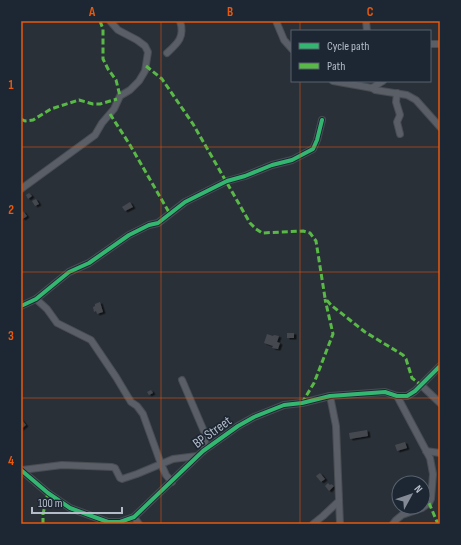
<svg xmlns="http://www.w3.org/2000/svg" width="461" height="545" font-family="'Sofia Sans Condensed',sans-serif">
<defs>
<filter id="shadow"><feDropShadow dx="2.5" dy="1.5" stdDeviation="0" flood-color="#0009"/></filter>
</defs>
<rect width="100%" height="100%" fill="#2a3038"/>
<g fill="#444950" filter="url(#shadow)">
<path d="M29,193L32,196L28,199L26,195Z"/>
<path d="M36,199L39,204L35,206L32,201Z"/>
<path d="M130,202L133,207L125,211L122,207Z"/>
<path d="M23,211L27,216L23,219L21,217V213Z"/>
<path d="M100,302L103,312L97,314L96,311L94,312L93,307L95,306V304Z"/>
<rect x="287" y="333" width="7" height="5"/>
<path d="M267,334L273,336L274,335L279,336L277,342L280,343L278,349L272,348L273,346L264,343Z"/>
<path d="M151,390L153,393L149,395L147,392Z"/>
<path d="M21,419L26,425L21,429Z"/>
<path d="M367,430L368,436L350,439L349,433Z"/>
<path d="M405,442L407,448L397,451L395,445Z"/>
<path d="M320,473L325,479L321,482L316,476Z"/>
<path d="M328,483L330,485L331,484L334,486L329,491L325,486Z"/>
</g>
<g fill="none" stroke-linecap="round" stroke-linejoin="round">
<defs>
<g id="street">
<path d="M276,21L284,40L292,49"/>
<path d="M366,21L367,31"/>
<path d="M430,44H440"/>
<path d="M167,53C178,43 185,37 180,21"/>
<path d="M333,81L372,88L383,81"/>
<path d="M372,88L375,90L407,95L416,100L440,127"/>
<path d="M397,93L396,102L400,115L397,122L400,134"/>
<path d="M21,189L95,135L102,123L114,109L120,96L130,90L139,81L145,71L148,52L145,46L137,40L118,30L110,21"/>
<path d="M36,299L47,309L57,323L91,340L116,377L131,402L137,406L143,414L161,464L166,475L172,482"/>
<path d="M21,306L36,299L69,272L89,263L129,235L149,225L158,223L185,202L227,181L245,176L272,165L292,160L313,149L317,140L322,120"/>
<path d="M182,380L206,436L203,451"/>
<path d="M421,385L440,403"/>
<path d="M330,396L336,426L340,524"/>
<path d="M426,451L440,453"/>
<path d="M21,470L48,493L70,508L108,522H120L134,517L203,451L238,426L254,417L284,405L302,403L330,396L385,392L397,396H407L415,391L440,366"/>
<path d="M22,470L62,465L112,467L115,468L120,478L122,479L137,474L173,459L197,456"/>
<path d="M134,517L139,524"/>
<path d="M313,524L323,516L339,501"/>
<path d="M393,524L396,520L402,515L422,508L429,503L431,499L433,474L430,458L397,396"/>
</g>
</defs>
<use href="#street" stroke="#484c53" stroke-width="8"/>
<use href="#street" stroke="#5a5e66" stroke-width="6"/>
<g stroke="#58b947" stroke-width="3" stroke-dasharray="6 3" stroke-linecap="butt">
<path d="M100,21L103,29V59L108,69L116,80L120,96"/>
<path d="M146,66L162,79L193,124L250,223L256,229L262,233L303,231L310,233L316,241L325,298L331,305L365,332L403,355L406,359L412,378L421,385"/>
<path d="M110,114L130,145L170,214"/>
<path d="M21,119L25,121L33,120L51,109L79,100L93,104H100L117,99"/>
<path d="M302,403L314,383L333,334L325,299"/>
<path d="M429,503L438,524"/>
<path d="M43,524V514L48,493"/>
</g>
<defs>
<g id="cycleway">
<path d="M21,306L36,299L69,272L89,263L129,235L149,225L158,223L185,202L227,181L245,176L272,165L292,160L313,149L317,140L322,120"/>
<path d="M21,470L48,493L70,508L108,522H120L134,517L203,451L238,426L254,417L284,405L302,403L330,396L385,392L397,396H407L415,391L440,366"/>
</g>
</defs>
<use href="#cycleway" stroke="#1d2633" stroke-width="6"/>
<use href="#cycleway" stroke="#33b770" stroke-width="4"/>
</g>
<path fill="none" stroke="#e8590c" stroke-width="1" stroke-opacity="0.55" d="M161,21V524M300,21V31M300,81V524M21,147H440M21,272H440M21,398H440"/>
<g text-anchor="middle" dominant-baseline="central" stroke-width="3.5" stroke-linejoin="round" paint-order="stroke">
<g font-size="14" fill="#b4bcc9" stroke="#1d2633">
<text transform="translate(212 432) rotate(-36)">BP Street</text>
</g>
</g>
<rect width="461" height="545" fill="none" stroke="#1d2633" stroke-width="44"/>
<rect x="291" y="30" width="140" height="52" fill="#1d2633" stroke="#59626f"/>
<rect x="299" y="43" width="20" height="6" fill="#33b770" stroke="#59626f"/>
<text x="327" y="50" font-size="12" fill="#b4bcc9">Cycle path</text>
<rect x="299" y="63" width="20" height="6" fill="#58b947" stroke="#59626f"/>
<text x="327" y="70" font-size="12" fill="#b4bcc9">Path</text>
<g transform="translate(411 495) rotate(50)"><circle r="19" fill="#1d2633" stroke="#59626f"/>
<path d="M0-3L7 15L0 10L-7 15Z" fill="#848b96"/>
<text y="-6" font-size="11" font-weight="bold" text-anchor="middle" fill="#b4bcc9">N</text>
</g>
<path d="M32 507v6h90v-6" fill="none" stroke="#b4bcc9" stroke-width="2"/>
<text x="38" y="507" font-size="12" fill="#b4bcc9" stroke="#1d2633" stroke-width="3" paint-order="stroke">100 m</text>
<rect x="22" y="22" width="417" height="501" fill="none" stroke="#e8590c" stroke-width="1.5"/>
<g font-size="13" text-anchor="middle" font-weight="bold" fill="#e8590c">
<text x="92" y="16">A</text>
<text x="230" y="16">B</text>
<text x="370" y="16">C</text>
<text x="11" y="89">1</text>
<text x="11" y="214">2</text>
<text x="11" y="340">3</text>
<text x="11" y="465">4</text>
</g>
</svg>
